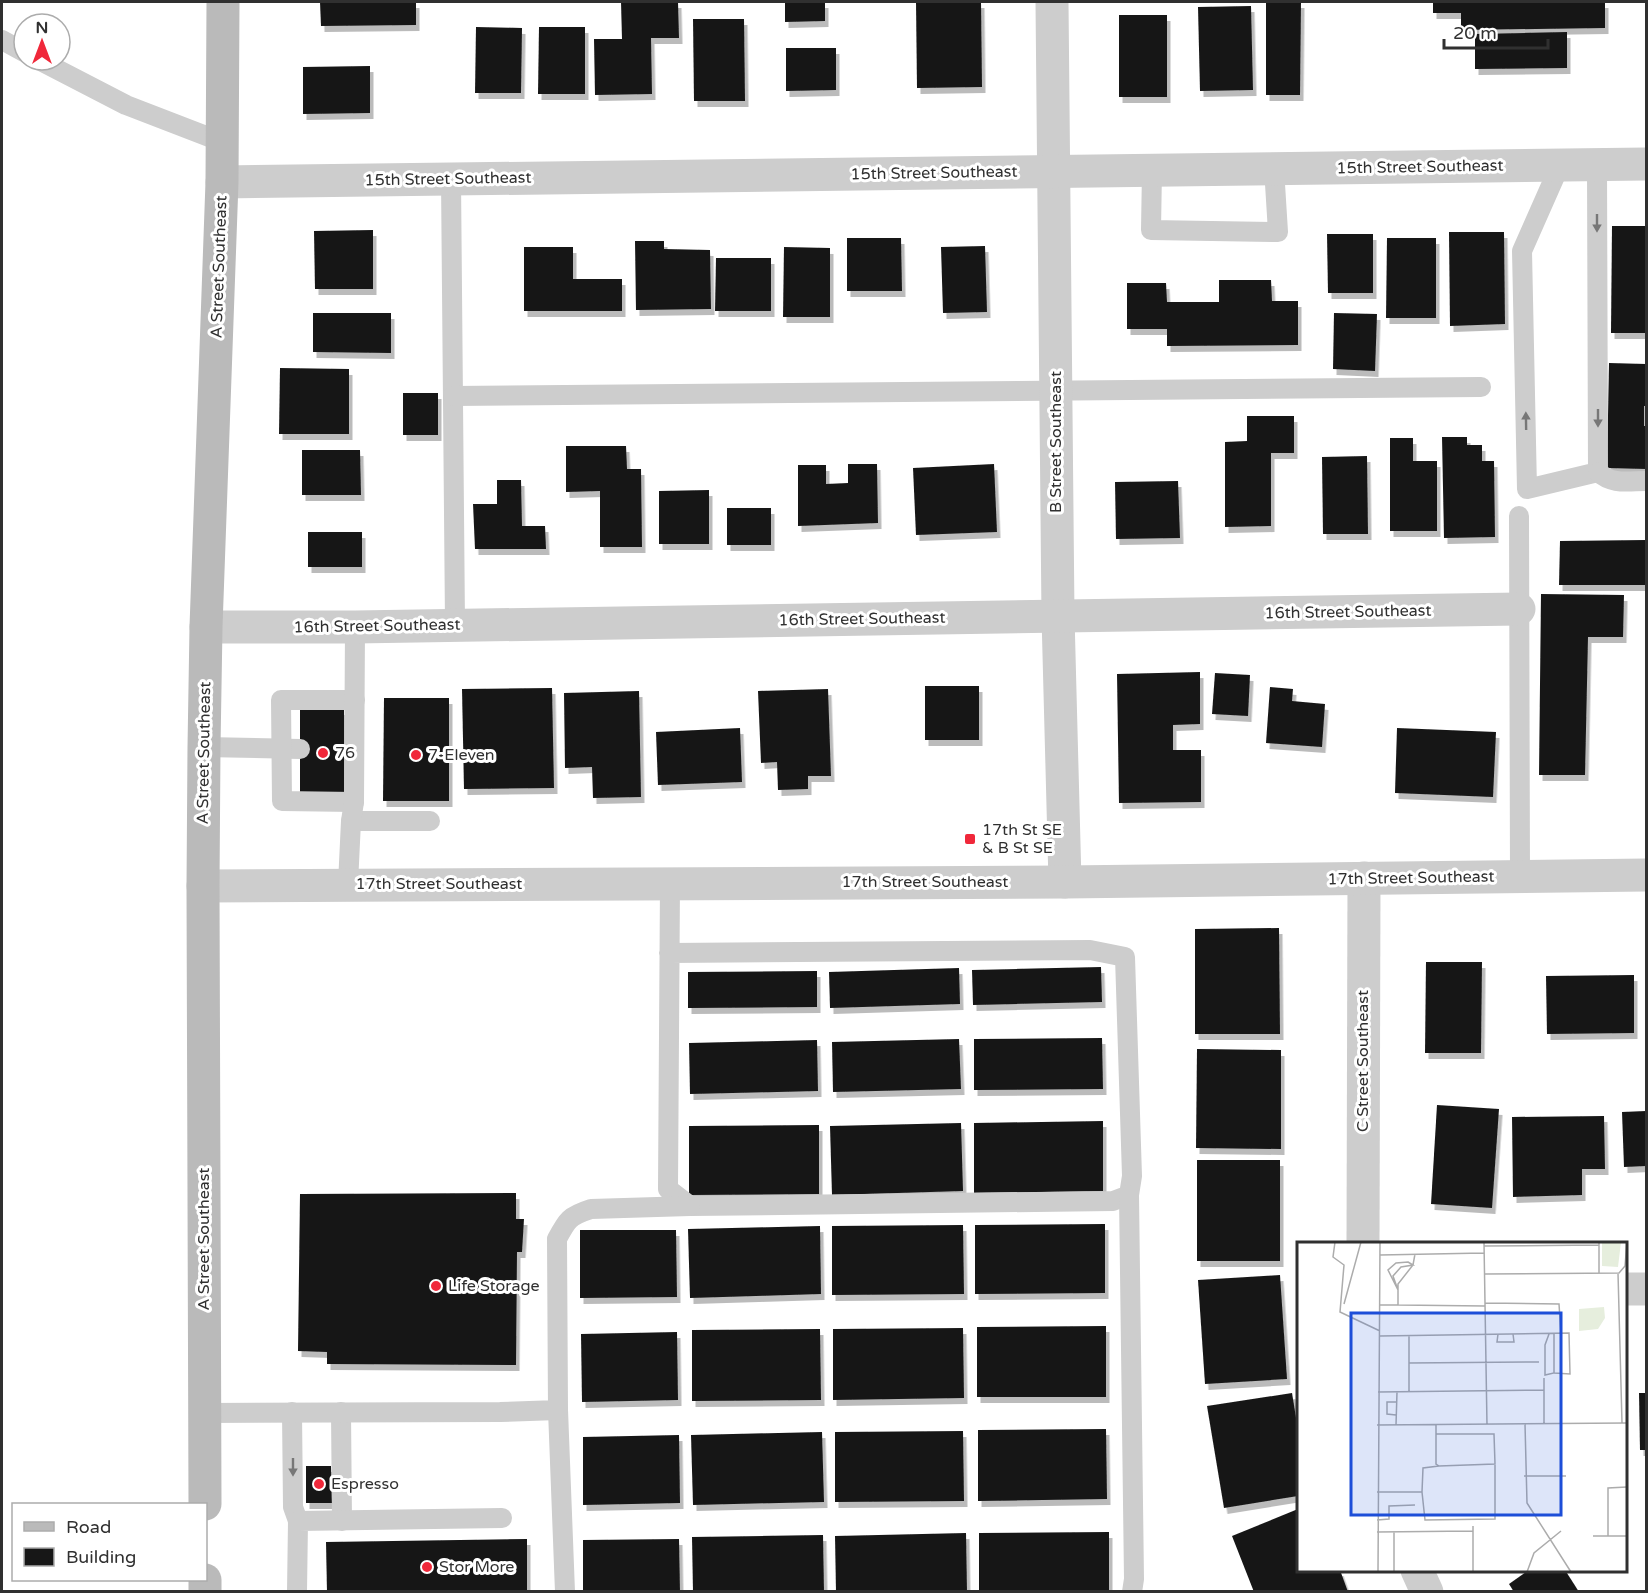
<svg xmlns="http://www.w3.org/2000/svg" width="1648" height="1593" font-family="'Varela Round',sans-serif">
<defs>
<filter id="shadow"><feDropShadow dx="3.5" dy="6" stdDeviation="0" flood-color="#0004"/></filter>
</defs>
<rect width="100%" height="100%" fill="#fff"/>
<g fill="#171717" filter="url(#shadow)">
<path d="M320,2H416V25L321,26Z"/>
<path d="M621,2H678L679,38H651L652,94L595,95L594,39H622Z"/>
<path d="M785,2H825V21L785,22Z"/>
<path d="M916,2H981L982,87L917,88Z"/>
<path d="M1266,2H1301L1300,95H1266Z"/>
<path d="M1433,2H1605V28L1461,30V13H1433Z"/>
<path d="M1251,6L1253,90L1200,91L1198,7Z"/>
<rect x="1119" y="15" width="48" height="82"/>
<path d="M693,19H744L745,101H694Z"/>
<path d="M476,27L522,28L521,93H475Z"/>
<path d="M539,27H585V94H538Z"/>
<path d="M1567,32V68L1475,69V34Z"/>
<path d="M786,48H836V90L786,91Z"/>
<path d="M370,66V113L303,114V67Z"/>
<path d="M1612,226H1646V333H1611Z"/>
<path d="M373,230V289H315L314,231Z"/>
<path d="M1449,232H1504L1505,324L1450,326Z"/>
<path d="M1327,234H1373V293H1328Z"/>
<path d="M847,238H901L902,291H847Z"/>
<path d="M1387,238H1436V318H1386Z"/>
<path d="M635,241H664V249L710,250L711,309L636,310Z"/>
<path d="M985,246L987,312L943,313L941,247Z"/>
<path d="M524,247H573V279H622V311H524Z"/>
<path d="M784,247L830,248V317H783Z"/>
<path d="M716,258H771V311H715Z"/>
<path d="M1219,280H1271L1272,301H1298V345L1167,346V329H1127V283H1166L1167,302H1219Z"/>
<path d="M313,313H391V353L313,352Z"/>
<path d="M1334,313L1377,314L1375,371L1333,369Z"/>
<path d="M1609,363L1646,364V406H1644V426H1646V469L1607,468Z"/>
<path d="M280,368L349,369V434H279Z"/>
<rect x="403" y="393" width="35" height="42"/>
<path d="M1247,416H1294V453H1271V526L1225,527V442L1247,441Z"/>
<path d="M1442,437H1467V445H1482V461H1494L1495,537L1444,538Z"/>
<path d="M1390,438H1413V461H1437V531H1390Z"/>
<path d="M566,446H626L627,469H641L642,547H600V491L566,492Z"/>
<path d="M302,450H360L361,495H302Z"/>
<path d="M1367,456L1368,534H1323L1322,457Z"/>
<path d="M848,464H877L878,523L798,526V465H826V484L848,483Z"/>
<path d="M994,464L997,532L916,535L913,468Z"/>
<path d="M497,480H521L522,526H545L546,549H475L473,504H497Z"/>
<path d="M1178,481L1180,538L1116,539L1115,482Z"/>
<path d="M709,490V544H659V491Z"/>
<rect x="727" y="508" width="44" height="37"/>
<rect x="308" y="532" width="54" height="35"/>
<path d="M1646,540V585H1559L1560,541Z"/>
<path d="M1541,594L1624,595L1623,637H1588L1585,775H1539Z"/>
<path d="M1200,672V724L1173,725V750H1201V802L1119,803L1117,674Z"/>
<path d="M1215,673L1250,675L1248,716L1212,714Z"/>
<rect x="925" y="686" width="54" height="54"/>
<path d="M1270,687L1293,689L1292,701L1325,704L1322,747L1266,743Z"/>
<path d="M552,688L554,788L464,789L462,689Z"/>
<path d="M828,689L831,776H808V789L778,790L777,762L761,763L758,691Z"/>
<path d="M639,691L641,797L593,798L592,767L565,768L564,693Z"/>
<path d="M384,698H449V801H383Z"/>
<path d="M300,709H344V793L300,794Z"/>
<path d="M740,728L742,782L658,785L656,732Z"/>
<path d="M1397,728L1496,732L1493,797L1395,793Z"/>
<path d="M1279,928L1280,1034H1195V929Z"/>
<path d="M1426,962H1482L1481,1053H1425Z"/>
<path d="M1101,967L1102,1002L973,1005L972,970Z"/>
<path d="M959,968L960,1004L830,1008L829,972Z"/>
<path d="M817,971V1007L688,1008V972Z"/>
<path d="M1634,975V1033L1547,1034L1546,976Z"/>
<path d="M1102,1038L1103,1089L974,1090V1039Z"/>
<path d="M959,1039L961,1089L833,1092L832,1042Z"/>
<path d="M817,1040L818,1091L690,1094L689,1043Z"/>
<path d="M1197,1049L1281,1050V1149L1196,1148Z"/>
<path d="M1437,1105L1499,1109L1492,1208L1431,1204Z"/>
<path d="M1646,1111V1166L1624,1167L1622,1112Z"/>
<path d="M1604,1116L1605,1169H1582V1195L1513,1197L1512,1117Z"/>
<path d="M1103,1121V1191L974,1193V1123Z"/>
<path d="M961,1123L963,1191L832,1195L830,1126Z"/>
<path d="M819,1125V1194L689,1195V1126Z"/>
<rect x="1197" y="1160" width="83" height="101"/>
<path d="M516,1193V1219H524L522,1252H517L516,1365L327,1364V1352L298,1351L300,1194Z"/>
<path d="M1105,1224V1293L975,1294V1225Z"/>
<path d="M963,1225L964,1294L832,1295V1226Z"/>
<path d="M820,1226L821,1294L690,1298L688,1229Z"/>
<path d="M580,1230H676L677,1297L580,1298Z"/>
<path d="M1280,1275L1287,1379L1205,1384L1198,1280Z"/>
<path d="M1106,1326V1397H977V1327Z"/>
<path d="M963,1328L964,1398L833,1400V1329Z"/>
<path d="M820,1329L821,1400L692,1401V1330Z"/>
<path d="M677,1332L678,1400L582,1402L581,1334Z"/>
<path d="M1292,1393L1298,1430V1496L1224,1508L1207,1406Z"/>
<path d="M1639,1393H1646V1450H1640Z"/>
<path d="M1106,1429L1107,1499L978,1501V1430Z"/>
<path d="M963,1431L964,1501L835,1502V1432Z"/>
<path d="M822,1432L824,1502L693,1505L691,1435Z"/>
<path d="M679,1435L680,1503L583,1505V1437Z"/>
<path d="M306,1466H331L332,1503H306Z"/>
<path d="M1298,1509V1570H1340L1348,1592H1254L1232,1536Z"/>
<path d="M1109,1532V1592H979V1533Z"/>
<path d="M966,1533L967,1592H836L835,1536Z"/>
<path d="M823,1535L824,1592H693L692,1537Z"/>
<path d="M527,1539V1592H327L326,1542Z"/>
<path d="M679,1539L680,1592H583V1540Z"/>
<path d="M1529,1570H1565L1579,1592H1514L1509,1584Z"/>
</g>
<g fill="none" stroke-linecap="round" stroke-linejoin="round">
<g stroke="#cdcdcd" stroke-width="20">
<path d="M2,40L24,52"/>
<path d="M39,60L126,105L222,142"/>
<path d="M1560,165L1522,251L1527,489L1598,472L1597,165"/>
<path d="M1152,170L1151,230L1278,232L1274,168"/>
<path d="M451,179L455,624"/>
<path d="M453,396L1481,387"/>
<path d="M1598,472C1612,485 1628,481 1646,481"/>
<path d="M1519,516L1520,876"/>
<path d="M204,747L300,749"/>
<path d="M354,802L282,801L281,700H355"/>
<path d="M351,821H430"/>
<path d="M348,884L351,821L354,802L355,627"/>
<path d="M669,953L1090,950L1125,957L1132,1176L1129,1195L1113,1201L690,1206L668,1189L670,883"/>
<path d="M1129,1195L1134,1579L1132,1592"/>
<path d="M558,1410L565,1592"/>
<path d="M292,1412L293,1507L298,1521"/>
<path d="M341,1412L342,1521"/>
<path d="M204,1413L500,1412L558,1410L557,1239C567,1220 569,1216 591,1209L690,1206"/>
<path d="M297,1592L298,1521L502,1518"/>
</g>
<g stroke="#cdcdcd" stroke-width="33">
<path d="M1052,2L1058,616L1065,882"/>
<path d="M222,182L1646,164"/>
<path d="M206,627H355L1519,609"/>
<path d="M1363,1244L1364,878"/>
<path d="M1626,1289H1646"/>
<path d="M1417,1570L1427,1592"/>
</g>
<path stroke="#cdcdcd" stroke-width="33" d="M203,886L1065,882L1646,875"/>
<g stroke="#bababa" stroke-width="33">
<path d="M205,1504L203,886L204,747L206,627L222,182L223,2"/>
<path d="M205,1580V1592"/>
</g>
</g>
<defs><path id="oneway-solid" d="M-6-.8H1V-3.2L6.5 0L1 3.2V.8H-6Z" transform="scale(1.5)"/></defs>
<g fill="#777">
<use href="#oneway-solid" transform="translate(1597 223) rotate(90)"/>
<use href="#oneway-solid" transform="translate(1598 418) rotate(90)"/>
<use href="#oneway-solid" transform="translate(1526 421) rotate(-91)"/>
<use href="#oneway-solid" transform="translate(293 1467) rotate(90)"/>
</g>
<g fill="#f0283a" stroke="#fff" stroke-width="2">
<circle cx="323" cy="753" r="6"/>
<circle cx="416" cy="755" r="6"/>
<rect x="964" y="833" width="12" height="12" rx="3"/>
<circle cx="436" cy="1286" r="6"/>
<circle cx="319" cy="1484" r="6"/>
<circle cx="427" cy="1567" r="6"/>
</g>
<g text-anchor="middle" dominant-baseline="central" stroke-width="6" stroke-linejoin="round" paint-order="stroke">
<g font-size="16" fill="#303030" stroke="#fff">
<text transform="translate(1420 167) rotate(-1)">15th Street Southeast</text>
<text transform="translate(934 173) rotate(-1)">15th Street Southeast</text>
<text transform="translate(448 179) rotate(-1)">15th Street Southeast</text>
<text transform="translate(219 267) rotate(-88)">A Street Southeast</text>
<text transform="translate(1056 442) rotate(-90)">B Street Southeast</text>
<text transform="translate(1348 612) rotate(-1)">16th Street Southeast</text>
<text transform="translate(862 619) rotate(-1)">16th Street Southeast</text>
<text transform="translate(377 626) rotate(-1)">16th Street Southeast</text>
<text transform="translate(204 753) rotate(-89)">A Street Southeast</text>
<text transform="translate(1411 878) rotate(-1)">17th Street Southeast</text>
<text x="925" y="882">17th Street Southeast</text>
<text x="439" y="884">17th Street Southeast</text>
<text transform="translate(1363 1061) rotate(-90)">C Street Southeast</text>
<text transform="translate(204 1239) rotate(-90)">A Street Southeast</text>
</g>
<g font-size="16" fill="#303030" stroke="#fff" text-anchor="start">
<text x="335" y="753">76</text>
<text x="428" y="755">7-Eleven</text>
<text x="982" y="830">17th St SE<tspan x="982" dy="18">&amp; B St SE</tspan></text>
<text x="448" y="1286">Life Storage</text>
<text x="331" y="1484">Espresso</text>
<text x="439" y="1567">Stor More</text>
</g>
</g>
<g transform="translate(1297 1242)">
<rect width="330" height="330" fill="#fff"/>
<path d="M305,0H324L321,25L305,24ZM307,65L308,76L301,87L282,89V67Z" fill="#e6eedd"/>
<path fill="none" stroke="#acacac" stroke-width="1.5" d="M38,0L36,15L47,23L43,70L83,89M187,0L190,183M302,0V32M187,4L302,3M83,13L187,11M111,20L116,23L104,25L96,34L101,48L91,28L99,21ZM321,31L325,181M188,32L322,31L328,24L330,0M188,61L262,62L264,92M47,62L64,0M83,63H101V42L116,23L118,12M101,63L188,64M201,92L200,100H217L216,92M252,92L248,103V133L257,131V92M83,94L272,91L273,132L257,131M112,94V150M112,121L242,120M247,136V182M81,150L247,148M99,173L90,172V160H100M228,182L230,261L274,330M80,183L330,181M99,183L100,150M139,192H197L198,222L142,224L139,222V183M227,234H269M80,250H125L126,226L142,224M125,250L128,278L198,277V222M80,278L92,277V264L118,263M176,284V330M80,290L176,289M97,290V330M296,294H330M311,294V246L330,245M81,330L83,0M230,330L237,311L264,289"/>
<path fill="#1d4ed8" fill-opacity="0.15" stroke="#1d4ed8" stroke-width="3" d="M54,71H264V273H54Z"/>
<rect width="330" height="330" fill="none" stroke="#303030" stroke-width="3"/>
</g>
<rect width="1648" height="1593" fill="none" stroke="#303030" stroke-width="6"/>
<rect x="12" y="1503" width="195" height="78" fill="#ffffff" stroke="#acacac" stroke-width="1.5"/>
<rect x="24" y="1522" width="30" height="9" fill="#bababa" stroke="#acacac" stroke-width="1.5"/>
<text x="66" y="1533" font-size="18" fill="#303030">Road</text>
<rect x="24" y="1548" width="30" height="18" fill="#171717" stroke="#acacac" stroke-width="1.5"/>
<text x="66" y="1563" font-size="18" fill="#303030">Building</text>
<g transform="translate(42 42)"><circle r="28" fill="#ffffff" stroke="#acacac" stroke-width="1.5"/>
<path d="M0-4.5L10 22L0 15L-10 22Z" fill="#f0283a"/>
<text y="-9" font-size="16" font-weight="bold" text-anchor="middle" fill="#303030">N</text>
</g>
<path d="M1444 39v9h104v-9" fill="none" stroke="#303030" stroke-width="3"/>
<text x="1453" y="39" font-size="18" fill="#303030" stroke="#ffffff" stroke-width="4.5" paint-order="stroke">20 m</text>
</svg>
